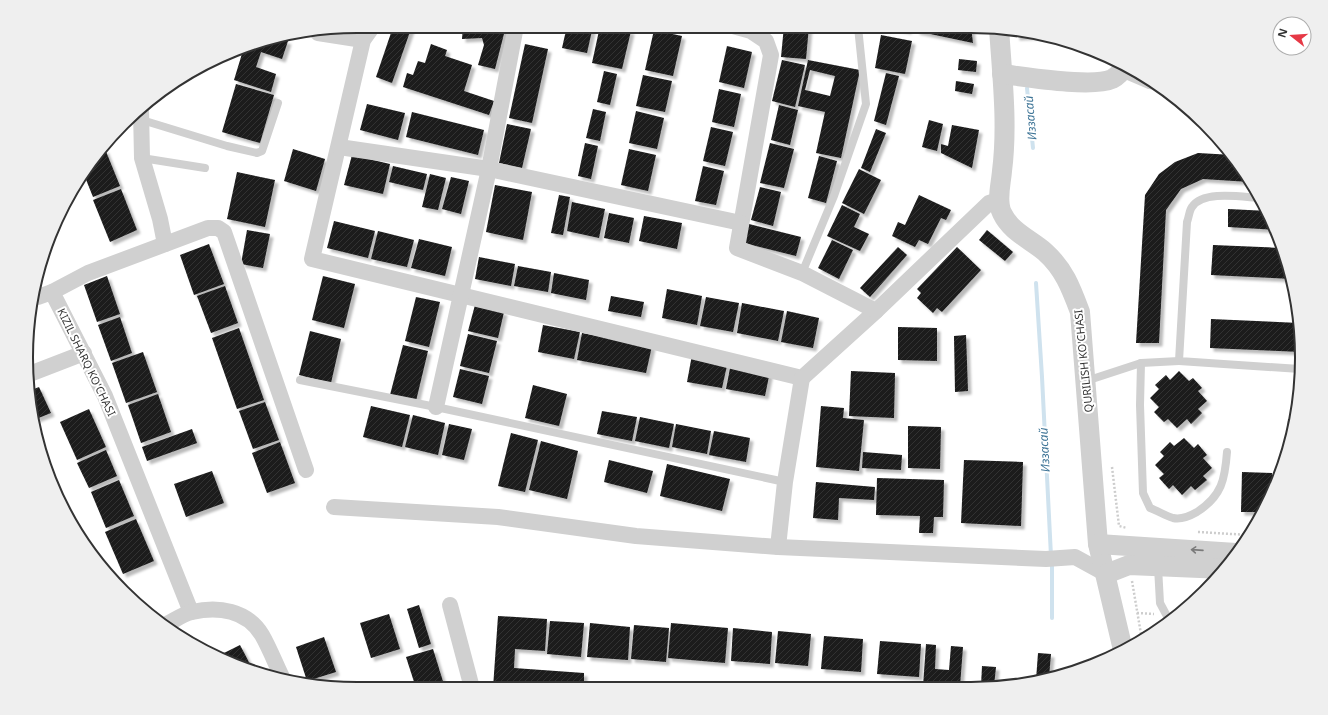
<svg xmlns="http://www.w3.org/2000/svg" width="1328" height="715" font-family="'Noto Sans',sans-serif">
<defs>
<pattern id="building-hatch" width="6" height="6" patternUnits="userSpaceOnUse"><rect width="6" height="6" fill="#1a1a1a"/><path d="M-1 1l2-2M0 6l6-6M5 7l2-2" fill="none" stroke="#333"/></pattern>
<filter id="shadow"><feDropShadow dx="3.5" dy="3.5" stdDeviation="1" flood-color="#0004"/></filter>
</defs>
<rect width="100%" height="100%" fill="#fff"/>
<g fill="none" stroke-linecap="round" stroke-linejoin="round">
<g stroke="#cfe2ee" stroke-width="4">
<path d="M1027,88L1033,148"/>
<path d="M1036,283L1042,377L1051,556"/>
<path d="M1052,563V618"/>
</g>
</g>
<g fill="url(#building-hatch)" fill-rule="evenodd" filter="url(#shadow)">
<path d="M400,26H412L392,83L376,77L393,27Z"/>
<path d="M463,26H506L495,69L478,65L484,45L482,38L462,39Z"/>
<path d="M567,26H593L587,53L562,48Z"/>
<path d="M600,26H610L631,31L622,69L592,63Z"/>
<path d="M784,26H809L806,59L781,57Z"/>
<path d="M894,27H908V31L893,28Z"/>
<path d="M917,27H971L973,43L916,31Z"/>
<path d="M654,30L682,36L673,76L645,70Z"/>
<path d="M1016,31L1041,35V36L1016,37Z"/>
<path d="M881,35L912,41L905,74L875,68Z"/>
<path d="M280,39L288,41L282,59L261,52L256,67L276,74L271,92L234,80L244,47L251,44Z"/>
<path d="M431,44L447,50L445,56L472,65L464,91L494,101L489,115L403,87L407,73L413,75L418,61L425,63Z"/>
<path d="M525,44L548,49L532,123L509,118Z"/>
<path d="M727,46L752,52L744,88L719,82Z"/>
<path d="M959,59L977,61L976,72L958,70Z"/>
<path d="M782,60L805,65L795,107L772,101Z"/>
<path d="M808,60L860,70L841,158L816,153L825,112L798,106ZM810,70L835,76L830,96L805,90Z"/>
<path d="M604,71L617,74L610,105L597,102Z"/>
<path d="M886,73L899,76L886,125L874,121Z"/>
<path d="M643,75L672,81L665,112L636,106Z"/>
<path d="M956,81L974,84L972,94L955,91Z"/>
<path d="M236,84L274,95L260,143L222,132Z"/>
<path d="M719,89L741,94L734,127L712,122Z"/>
<path d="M367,104L405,113L398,140L360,130Z"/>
<path d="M779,105L798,110L790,145L771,140Z"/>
<path d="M593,109L606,112L600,141L586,138Z"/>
<path d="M636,111L664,118L657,149L629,143Z"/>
<path d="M412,112L484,130L478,155L406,137Z"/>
<path d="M929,120L943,124L937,151L922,147Z"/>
<path d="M507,124L531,129L522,168L499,163Z"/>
<path d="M952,125L979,130L972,168L941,153V144L948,146Z"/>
<path d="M711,127L733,132L725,166L703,161Z"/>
<path d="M876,129L886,133L870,172L861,168Z"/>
<path d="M585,143L598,146L591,179L578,176Z"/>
<path d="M770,143L794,149L784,188L760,183Z"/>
<path d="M105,149L120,186L93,197L83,172Z"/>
<path d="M293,149L325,159L316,191L284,181Z"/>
<path d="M629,149L656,155L648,191L621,185Z"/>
<path d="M1198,153L1233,155L1250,182L1203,179L1181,189L1166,210L1159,343H1136L1145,195L1159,174L1175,162Z"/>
<path d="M352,155L390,164L383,194L344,185Z"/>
<path d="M819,156L837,161L826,203L808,198Z"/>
<path d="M393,166L427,174L423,190L389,182Z"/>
<path d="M703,166L724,171L716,205L695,201Z"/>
<path d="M859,169L881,180L864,214L842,203Z"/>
<path d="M237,172L275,180L265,227L227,219Z"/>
<path d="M430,174L446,178L438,210L422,207Z"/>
<path d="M451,177L469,181L461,214L442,209Z"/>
<path d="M495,185L532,192L523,240L486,232Z"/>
<path d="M760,187L781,192L773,226L751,220Z"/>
<path d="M121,189L137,230L110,242L93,200Z"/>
<path d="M559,195L570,197L563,235L551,233Z"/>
<path d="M919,195L951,210L946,220L941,218L928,244L919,240L915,247L892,236L898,222L905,225Z"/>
<path d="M572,202L605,209L599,238L567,231Z"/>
<path d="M842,205L860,214L854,227L869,234L860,251L827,236Z"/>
<path d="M1228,209L1268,211L1275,230L1228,227Z"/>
<path d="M609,213L634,218L629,243L604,238Z"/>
<path d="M644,216L682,223L677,249L639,241Z"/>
<path d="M334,221L375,231L368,258L327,248Z"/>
<path d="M749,224L801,237L796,256L744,243Z"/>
<path d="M247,230L270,234L263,268L241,264Z"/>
<path d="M987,230L1013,252L1005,261L979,240Z"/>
<path d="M378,231L414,240L407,267L371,259Z"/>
<path d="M419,239L452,247L445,276L411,268Z"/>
<path d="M832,240L853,250L839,279L818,268Z"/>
<path d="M209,244L224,284L194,295L180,255Z"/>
<path d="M1213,245L1282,248L1291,271L1292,279L1211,275Z"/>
<path d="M898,247L907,255L870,297L860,288Z"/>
<path d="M957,247L981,270L942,312L937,308L933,313L917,298L921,293L917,289Z"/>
<path d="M479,257L515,264L511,286L475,279Z"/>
<path d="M518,266L551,272L548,292L514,286Z"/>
<path d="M554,273L589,280L586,300L551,293Z"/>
<path d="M107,276L120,314L97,322L84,285Z"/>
<path d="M323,276L355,284L344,328L312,320Z"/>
<path d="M225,286L238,323L211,333L197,296Z"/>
<path d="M667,289L702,296L697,325L662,318Z"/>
<path d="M611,296L644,302L641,317L608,311Z"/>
<path d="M416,297L440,302L429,347L405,341Z"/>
<path d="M706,297L739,303L733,332L700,326Z"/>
<path d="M742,303L784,311L778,341L737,333Z"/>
<path d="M475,305L504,312L498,338L468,331Z"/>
<path d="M787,311L819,318L813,348L781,342Z"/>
<path d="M120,317L132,353L111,361L98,325Z"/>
<path d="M1211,319L1299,323L1301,336V352L1210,348Z"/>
<path d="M543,325L580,332L574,359L538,352Z"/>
<path d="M898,327L937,328V361L898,360Z"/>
<path d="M239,328L264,400L237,409L212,338Z"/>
<path d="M310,331L341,339L331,383L299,375Z"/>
<path d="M582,333L652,346L646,373L577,360Z"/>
<path d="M468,334L497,341L489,373L460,366Z"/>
<path d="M966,335L968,391L955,392L954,336Z"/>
<path d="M403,345L428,351L416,401L390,395Z"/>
<path d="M143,352L157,392L126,403L112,363Z"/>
<path d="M692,355L728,361L722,388L687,382Z"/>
<path d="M731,363L770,371L765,396L726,389Z"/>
<path d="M460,369L489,376L482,404L453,397Z"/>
<path d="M851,371L895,373L894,418L849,416Z"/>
<path d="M1179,371L1189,381L1193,378L1202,388L1198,391L1207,401L1198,409L1202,413L1191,424L1187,419L1177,428L1168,419L1164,422L1154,412L1159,407L1150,398L1159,389L1155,385L1166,375L1170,380Z"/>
<path d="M533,385L567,394L559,426L525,418Z"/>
<path d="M39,387L51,413L36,419L29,391Z"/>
<path d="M158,394L171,432L141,443L128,405Z"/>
<path d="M265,402L279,440L253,449L239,411Z"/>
<path d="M371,406L410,415L402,447L363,437Z"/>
<path d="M821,406L844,408L843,418L864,420L859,471L816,467Z"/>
<path d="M89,409L106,447L77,460L60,422Z"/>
<path d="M602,411L637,417L632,441L597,434Z"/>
<path d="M413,415L445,423L438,455L405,447Z"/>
<path d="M640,417L674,424L669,448L635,441Z"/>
<path d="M1288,419H1295L1287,453H1286Z"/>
<path d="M449,424L472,429L464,460L442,455Z"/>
<path d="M676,424L711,431L707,454L672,447Z"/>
<path d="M908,426L941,427L940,469L908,468Z"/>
<path d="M192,429L197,443L147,461L142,447Z"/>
<path d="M714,431L750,438L746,462L709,455Z"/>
<path d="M511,433L538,440L525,492L498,486Z"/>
<path d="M1184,438L1194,448L1198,444L1207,455L1203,458L1212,468L1203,476L1207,480L1195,490L1191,486L1182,495L1173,485L1169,489L1159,478L1164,474L1155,465L1164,456L1160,452L1170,442L1174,446Z"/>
<path d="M541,441L578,451L567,499L529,490Z"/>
<path d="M280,442L295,483L267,493L252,453Z"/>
<path d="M106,450L117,476L89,488L77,463Z"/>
<path d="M863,452L902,455L901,470L862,468Z"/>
<path d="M609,460L653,471L647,493L604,482Z"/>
<path d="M964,460L1023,462L1021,526L961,523Z"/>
<path d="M667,464L730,479L722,511L660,496Z"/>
<path d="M212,471L224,503L186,517L174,484Z"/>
<path d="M1242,472L1272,473V492L1263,512H1241Z"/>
<path d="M877,478L944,480L943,517H934L933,533H919L920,516L876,515Z"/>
<path d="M119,480L134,516L106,528L91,492Z"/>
<path d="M816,482L875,487L874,500L839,498L838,520L813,518Z"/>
<path d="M136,519L154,561L123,574L105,532Z"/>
<path d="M419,605L431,644L419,648L407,609Z"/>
<path d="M389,614L400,649L371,658L360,623Z"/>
<path d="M498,616L547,619L545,651L515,649L514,668L584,673V688H493Z"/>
<path d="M550,621L584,623L581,657L547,654Z"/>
<path d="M590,623L630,627L628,660L587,657Z"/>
<path d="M671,623L728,628L725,663L668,658Z"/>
<path d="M634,625L669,628L666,662L631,659Z"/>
<path d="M733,628L772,632L770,664L731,661Z"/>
<path d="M778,631L811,634L808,666L775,663Z"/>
<path d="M824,636L863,639L861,672L821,669Z"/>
<path d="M324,637L336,672L307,681L296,647Z"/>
<path d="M880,641L921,644L919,677L877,674Z"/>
<path d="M926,644L936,645L935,669L949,670L951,646L963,647L960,686H923Z"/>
<path d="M240,645L253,670L218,656Z"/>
<path d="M433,649L445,688H416L406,657Z"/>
<path d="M1038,653L1051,654L1049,677L1036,680Z"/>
<path d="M982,666L996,667L994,686H981Z"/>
<path d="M338,682L340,688L324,686Z"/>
</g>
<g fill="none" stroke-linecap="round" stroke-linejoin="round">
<g stroke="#cdcdcd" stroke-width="2.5" stroke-dasharray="2 2" stroke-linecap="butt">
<path d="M1112,467L1119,526L1127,528"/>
<path d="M1198,532L1249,535"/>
<path d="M1132,581L1142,640"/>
<path d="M1137,613L1154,614"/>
</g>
<g stroke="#d0d0d0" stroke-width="8">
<path d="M1121,73L1149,85L1157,86"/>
<path d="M142,120L227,146L257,153L262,151L278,103"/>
<path d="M142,158L205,168"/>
<path d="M1260,198C1242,197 1203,190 1192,207C1189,211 1189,217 1187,222L1179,361L1300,369"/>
<path d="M802,273L834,196L866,104L858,27"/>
<path d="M1141,363L1140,405L1143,493L1150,508C1158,511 1166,516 1173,518C1181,520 1190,516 1197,512C1222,496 1225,479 1227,452"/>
<path d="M300,380L436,407L785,482"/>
<path d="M1086,381L1141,363L1179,361"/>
<path d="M1158,567L1160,603L1168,618H1172"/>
</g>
<g stroke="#d0d0d0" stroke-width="16">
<path d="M373,26L363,40L312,259L802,378L876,311L989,203L999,200"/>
<path d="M733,26L751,31L766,41L771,55L737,248L802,273L876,311"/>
<path d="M318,33L363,40"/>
<path d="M141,110L142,158L160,219L165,244"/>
<path d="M339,147L489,169L741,223"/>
<path d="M35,297H38L52,292"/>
<path d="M27,375L84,353"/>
<path d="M436,407L489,169L516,26"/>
<path d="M334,507L498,517L636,536L778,547L1046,559L1075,557L1106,574"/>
<path d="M778,547L785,482L802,378"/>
<path d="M450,605L472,688"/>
<path d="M191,612L105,396L52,292L88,273L208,228H218L224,232L306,470"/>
<path d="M167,624C175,620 183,614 192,612C218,606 247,610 262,635C270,649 276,665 283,679"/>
</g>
<g stroke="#d0d0d0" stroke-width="20">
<path d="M999,28C1002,75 1008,124 1002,171C1001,184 996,201 1002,213C1011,232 1030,239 1045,252C1064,269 1071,288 1080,312L1098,544L1123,650"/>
<path d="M1002,74C1026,77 1092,88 1112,79C1118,76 1122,71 1125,66"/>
<path d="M1098,544L1236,553"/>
<path d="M1106,574L1129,565L1224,569"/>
</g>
</g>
<defs><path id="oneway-shaft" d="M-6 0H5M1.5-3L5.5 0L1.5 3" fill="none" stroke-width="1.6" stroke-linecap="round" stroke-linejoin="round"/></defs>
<use stroke="#7a7a7a" href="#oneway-shaft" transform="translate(1197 550) rotate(-176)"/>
<g text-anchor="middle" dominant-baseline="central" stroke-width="4" stroke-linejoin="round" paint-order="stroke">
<g font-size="11" fill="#333" stroke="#fff">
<text transform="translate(1083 361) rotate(-96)">QURILISH KO'CHASI</text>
<text transform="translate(87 362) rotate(64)">KIZIL SHARQ KO'CHASI</text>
</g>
<g font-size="12" font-style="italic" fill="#3f7597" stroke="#fff">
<text transform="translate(1030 118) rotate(-95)">Иззасай</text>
<text transform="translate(1044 450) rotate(-93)">Иззасай</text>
</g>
</g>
<path d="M0 0H1328V715H0ZM357 33H971A324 324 0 0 1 1295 357V358A324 324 0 0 1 971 682H357A324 324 0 0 1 33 358V357A324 324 0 0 1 357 33Z" fill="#efefef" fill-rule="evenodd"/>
<path fill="none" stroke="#333" stroke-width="2" d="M357 33H971A324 324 0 0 1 1295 357V358A324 324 0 0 1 971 682H357A324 324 0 0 1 33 358V357A324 324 0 0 1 357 33Z"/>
<g transform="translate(1292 36) rotate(287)"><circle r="19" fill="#ffffff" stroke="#adadad"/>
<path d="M0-3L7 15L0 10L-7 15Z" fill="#e63946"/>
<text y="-6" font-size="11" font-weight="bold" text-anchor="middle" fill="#333333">N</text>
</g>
</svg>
